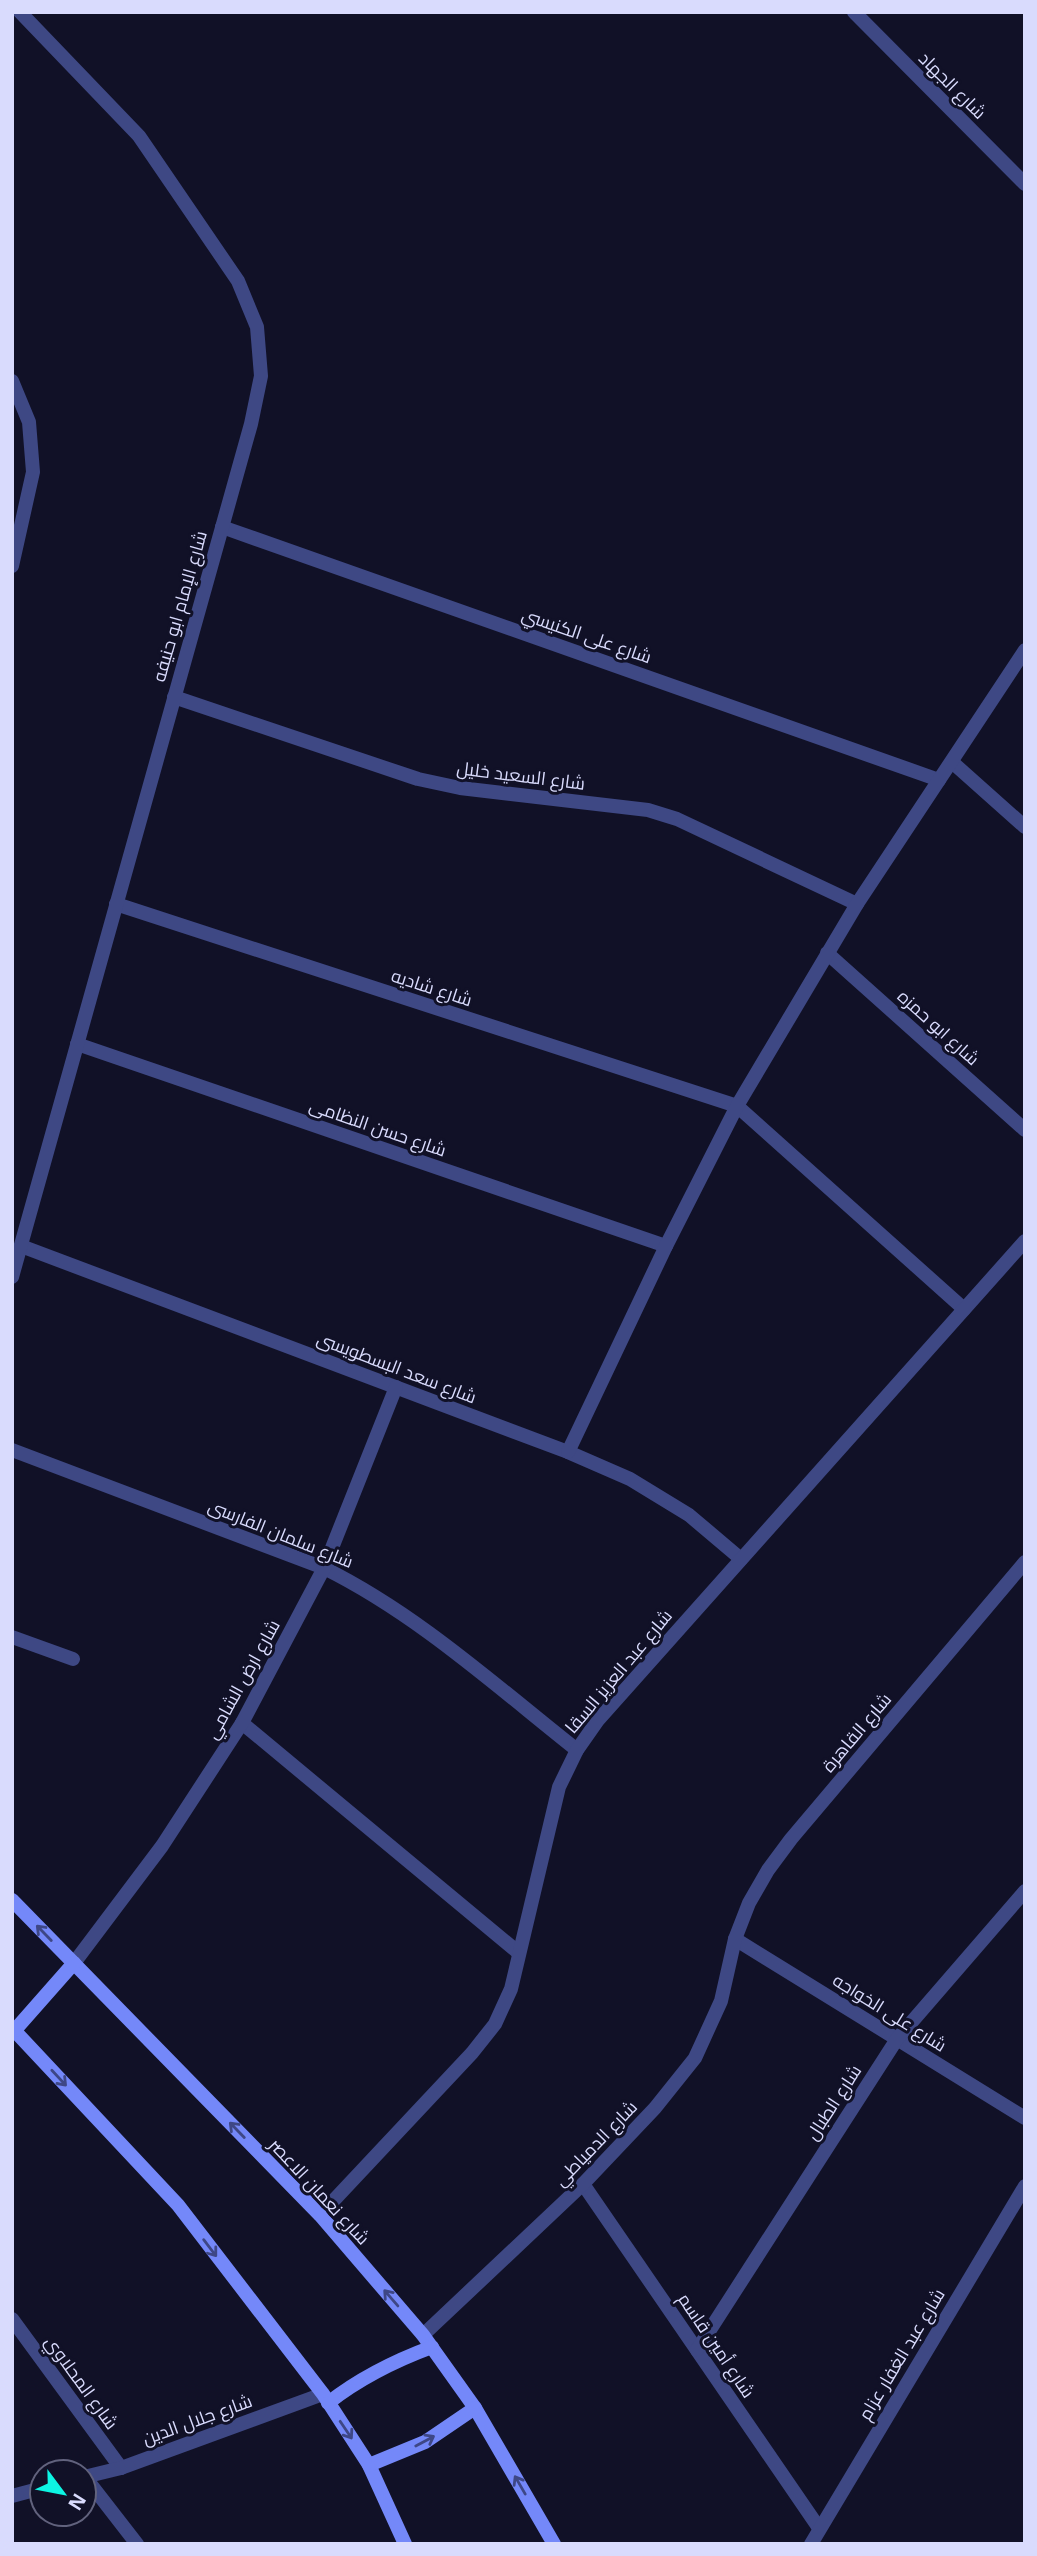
<svg xmlns="http://www.w3.org/2000/svg" width="1037" height="2556" font-family="'Open Sans',Cairo,sans-serif">
<rect width="100%" height="100%" fill="#111127"/>
<g fill="none" stroke-linecap="round" stroke-linejoin="round">
<g stroke="#3e4884" stroke-width="14">
<path d="M854,12L1025,184"/>
<path d="M12,381L29,422L33,472L12,566"/>
<path d="M222,527L939,780"/>
<path d="M174,697L418,779L460,788L648,810L677,819L857,904"/>
<path d="M952,762L1025,827"/>
<path d="M116,904L737,1106L964,1309"/>
<path d="M827,953L1025,1130"/>
<path d="M77,1044L666,1246"/>
<path d="M21,1246L568,1452L630,1479L689,1515L741,1559"/>
<path d="M12,1277L251,424L261,376L257,327L238,281L139,136L20,12"/>
<path d="M12,1450L324,1568C417,1614 496,1686 577,1750"/>
<path d="M568,1452L666,1246L737,1106L857,904L1025,650"/>
<path d="M12,1637L73,1659"/>
<path d="M242,1723L519,1953"/>
<path d="M735,1939L1025,2118"/>
<path d="M74,1963L162,1846L242,1723L324,1568L396,1387"/>
<path d="M583,2184L819,2528"/>
<path d="M320,2215L472,2053L495,2024L511,1989L559,1787L577,1750L598,1720L1025,1241"/>
<path d="M12,2319L121,2468"/>
<path d="M423,2335L583,2184L655,2108L695,2058L721,2001L735,1939L749,1903L768,1870L791,1839L1025,1562"/>
<path d="M697,2350L897,2039L1025,1891"/>
<path d="M84,2477L121,2468L323,2394"/>
<path d="M85,2477L137,2544"/>
<path d="M12,2496L42,2488"/>
<path d="M811,2544L1025,2186"/>
</g>
<g stroke="#7488f9" stroke-width="14">
<path d="M12,1900L320,2215L423,2335L475,2408L554,2544"/>
<path d="M12,2028L178,2205L323,2394L369,2465L405,2544"/>
<path d="M15,2030L74,1963"/>
<path d="M328,2403C360,2378 394,2361 432,2347"/>
<path d="M369,2465L425,2442L475,2408"/>
</g>
</g>
<defs><path id="oneway-shaft" d="M-6 0H5M1.5-3L5.5 0L1.5 3" fill="none" stroke-width="1.6" stroke-linecap="round" stroke-linejoin="round" transform="scale(1.75)"/></defs>
<g stroke="#3e4786">
<use href="#oneway-shaft" transform="translate(44 1933) rotate(-134)"/>
<use href="#oneway-shaft" transform="translate(59 2078) rotate(47)"/>
<use href="#oneway-shaft" transform="translate(237 2130) rotate(-134)"/>
<use href="#oneway-shaft" transform="translate(210 2248) rotate(53)"/>
<use href="#oneway-shaft" transform="translate(391 2298) rotate(-131)"/>
<use href="#oneway-shaft" transform="translate(346 2430) rotate(56)"/>
<use href="#oneway-shaft" transform="translate(425 2441) rotate(-28)"/>
<use href="#oneway-shaft" transform="translate(520 2485) rotate(-120)"/>
</g>
<g text-anchor="middle" dominant-baseline="central" stroke-width="6" stroke-linejoin="round" paint-order="stroke">
<g font-size="18" fill="#d9dbfd" stroke="#111127">
<text transform="translate(953 85) rotate(45)">شارع الجهاد</text>
<text transform="translate(179 606) rotate(-74)">شارع الإمام ابو حنيفه</text>
<text transform="translate(587 635) rotate(19)">شارع على الكنيسي</text>
<text transform="translate(521 775) rotate(7)">شارع السعيد خليل</text>
<text transform="translate(432 987) rotate(18)">شارع شاديه</text>
<text transform="translate(939 1027) rotate(42)">شارع ابو حمزه</text>
<text transform="translate(378 1127) rotate(19)">شارع حسن النظامى</text>
<text transform="translate(397 1367) rotate(21)">شارع سعد البسطويسى</text>
<text transform="translate(281 1533) rotate(22)">شارع سلمان الفارسى</text>
<text transform="translate(618 1671) rotate(-50)">شارع عبد العزيز السقا</text>
<text transform="translate(242 1679) rotate(-61)">شارع ارض الشامي</text>
<text transform="translate(856 1732) rotate(-50)">شارع القاهرة</text>
<text transform="translate(890 2012) rotate(32)">شارع على الخواجه</text>
<text transform="translate(833 2102) rotate(-57)">شارع الطبال</text>
<text transform="translate(595 2143) rotate(-46)">شارع الدمياطي</text>
<text transform="translate(320 2191) rotate(47)">شارع نعمان الاعصر</text>
<text transform="translate(717 2345) rotate(56)">شارع أمين قاسم</text>
<text transform="translate(901 2354) rotate(-59)">شارع عبد الغفار عزام</text>
<text transform="translate(82 2382) rotate(54)">شارع المحلاوي</text>
<text transform="translate(197 2419) rotate(-20)">شارع جلال الدين</text>
</g>
</g>
<rect width="1037" height="2556" fill="none" stroke="#d9dbfd" stroke-width="28"/>
<g transform="translate(63 2493) rotate(122)"><circle r="33" fill="#111127" stroke="#61627d" stroke-width="2"/>
<path d="M0-5L12 26L0 18L-12 26Z" fill="#0df5e3"/>
<text y="-10" font-size="19" font-weight="bold" text-anchor="middle" fill="#d9dbfd">N</text>
</g>
</svg>
